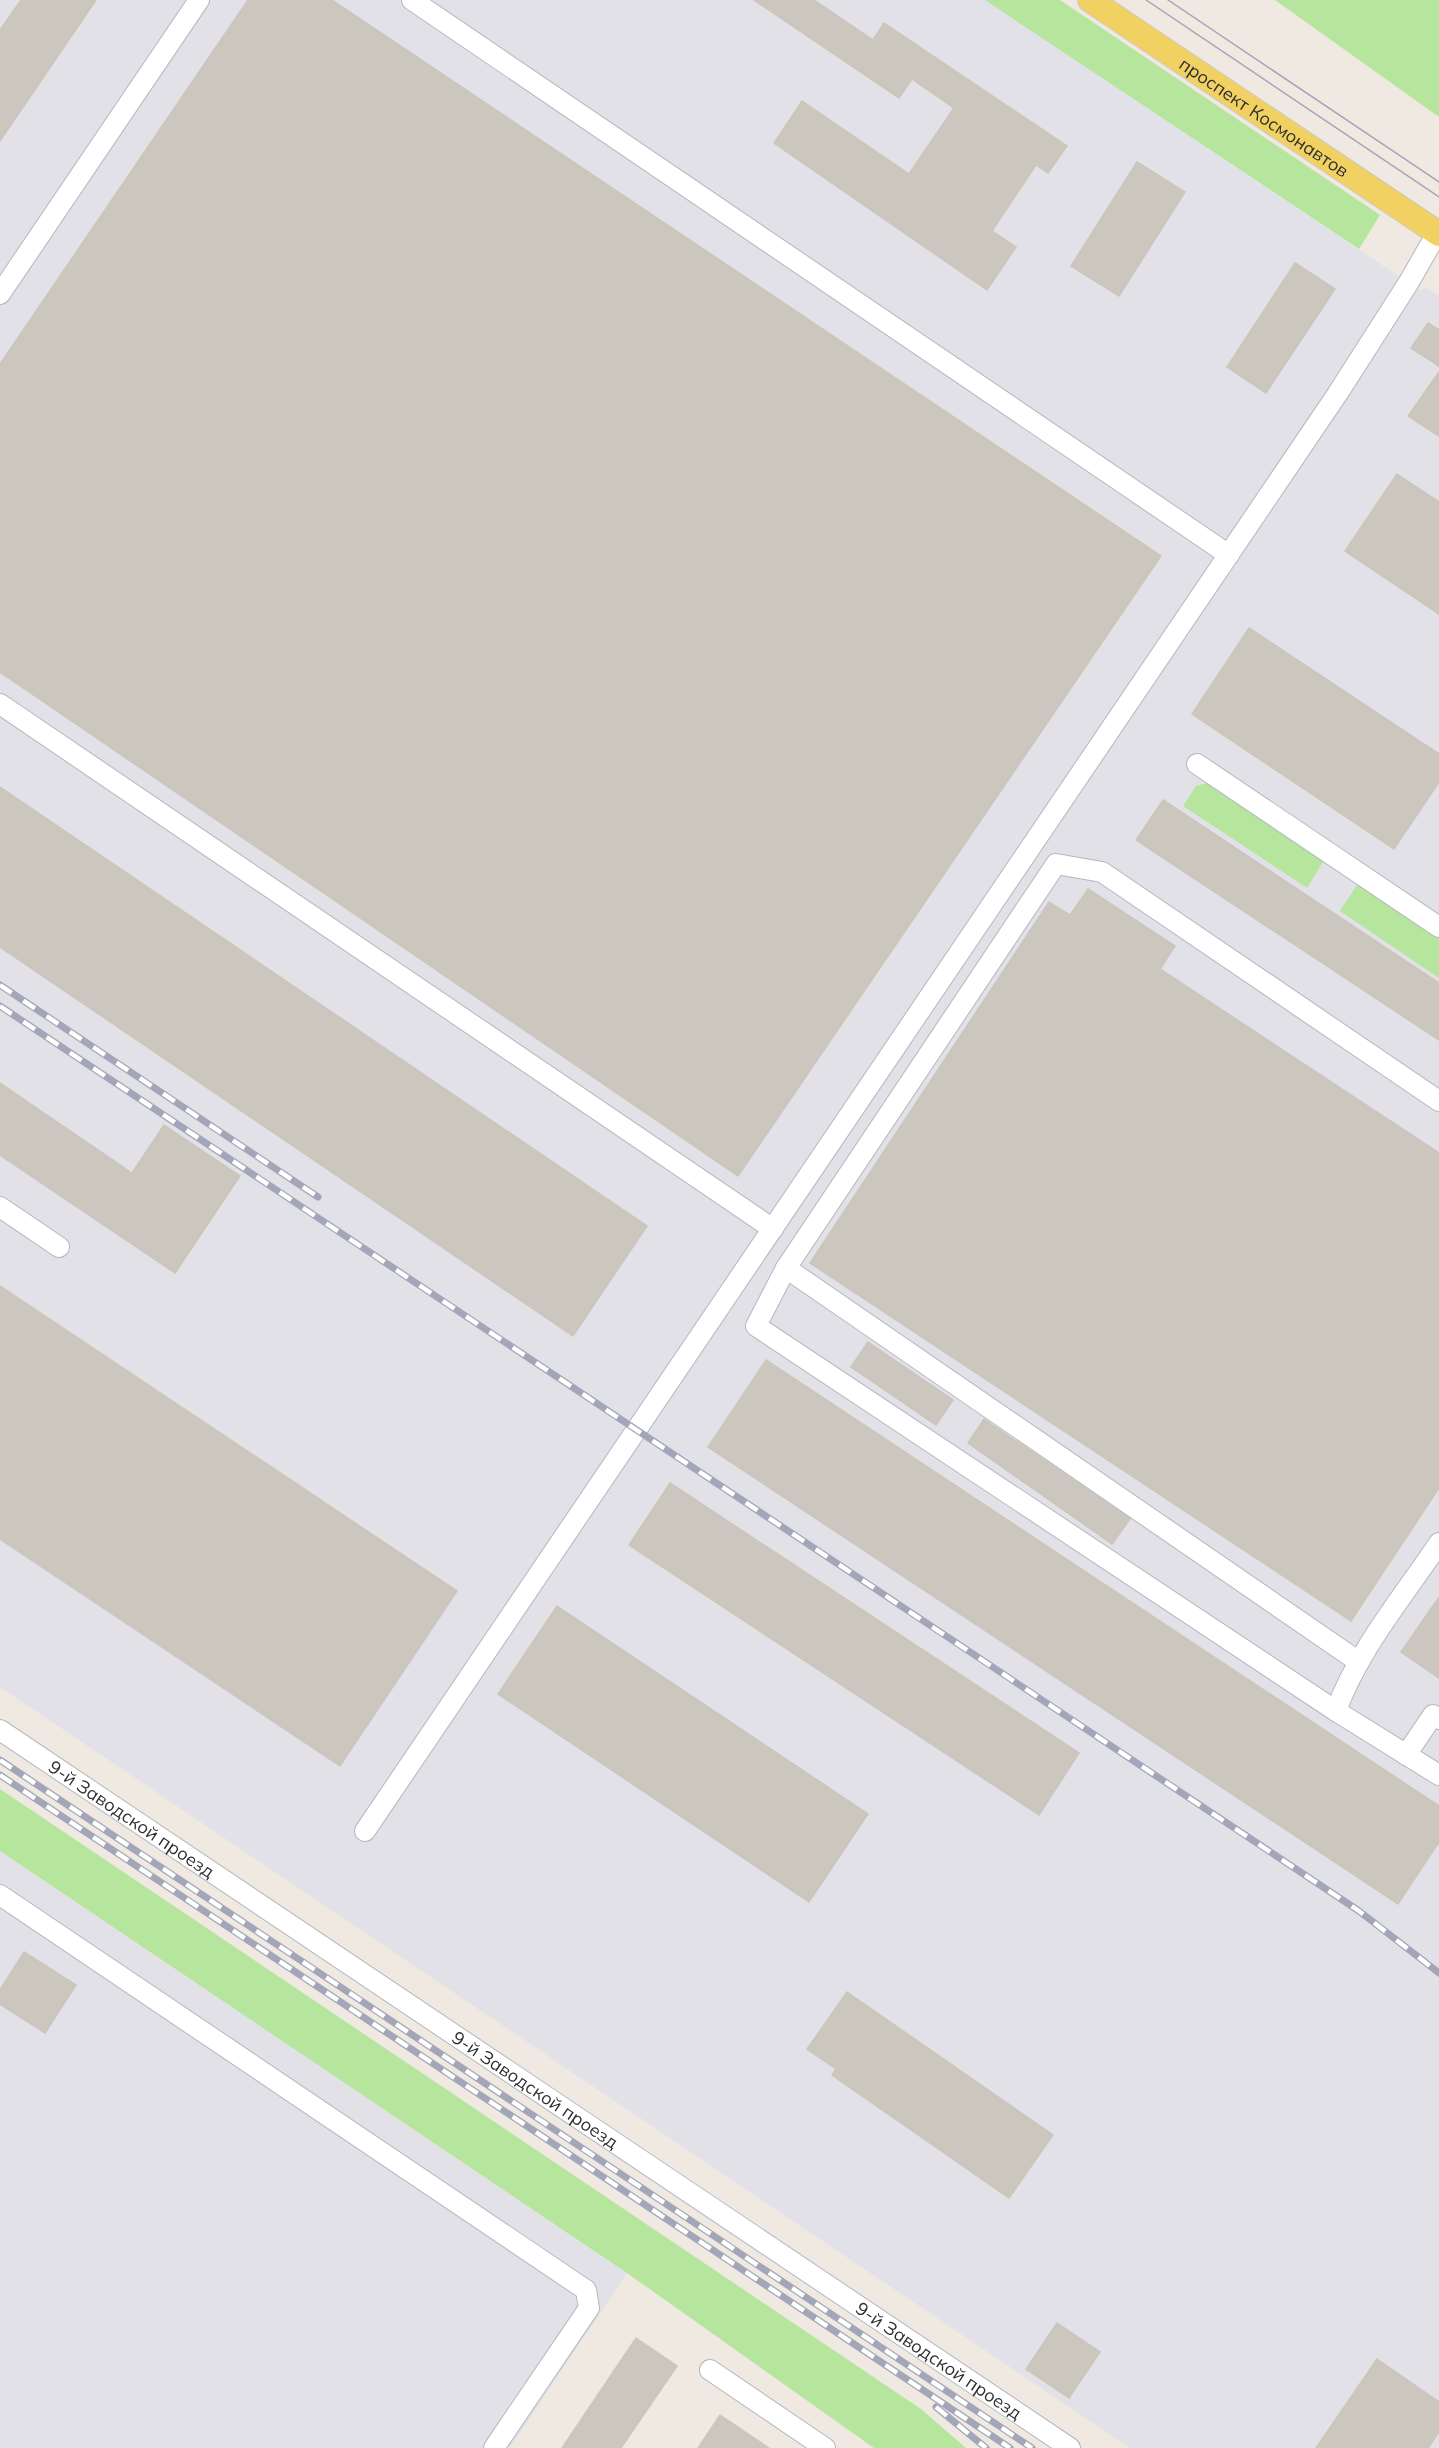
<svg xmlns="http://www.w3.org/2000/svg" width="1439" height="2448" font-family="Mulish,sans-serif">
<rect width="100%" height="100%" fill="#efe9e1"/>
<g fill="#e3e1e8">
<path d="M0,0H21L0,30Z"/>
<path d="M96,0H985L1421,291L1425,287L1439,296V2448H1130L0,1687V141Z"/>
<path d="M0,1851L627,2273L510,2448H0Z"/>
</g>
<g fill="#b6e59e">
<path d="M985,0H1060L1380,215L1359,249Z"/>
<path d="M1275,0H1439V117Z"/>
<path d="M1210,782L1323,858V862L1307,888L1183,806L1196,786Z"/>
<path d="M1359,882L1439,936V978L1340,911Z"/>
<path d="M0,1789L921,2409L966,2448H874L627,2273L0,1851Z"/>
</g>
<g fill="#cbc7bf" stroke="#cbc5ba" stroke-width="1.5">
<path d="M21,0H96L0,141V30Z"/>
<path d="M248,0H332L1161,556L738,1176L0,672V364Z"/>
<path d="M754,0H814L873,40L884,23L1067,146L1048,173L1036,165L992,231L1016,247L987,290L774,143L802,101L909,174L954,108L912,79L899,98Z"/>
<path d="M1137,162L1185,192L1119,296L1071,266Z"/>
<path d="M1295,263L1335,289L1266,393L1227,367Z"/>
<path d="M1428,323L1439,330V366L1411,348Z"/>
<path d="M1439,372V436L1408,416Z"/>
<path d="M1397,474L1439,502V614L1345,551Z"/>
<path d="M1249,628L1439,754V782L1394,849L1192,714Z"/>
<path d="M0,787L647,1226L573,1336L0,947Z"/>
<path d="M1163,800L1439,983V1040L1136,840Z"/>
<path d="M1088,889L1175,946L1160,969L1439,1153V1488L1351,1621L810,1263L1049,902L1070,915Z"/>
<path d="M0,1083L132,1173L164,1125L240,1176L175,1273L0,1155Z"/>
<path d="M0,1286L457,1591L340,1766L0,1539Z"/>
<path d="M868,1342L953,1400L936,1425L851,1367Z"/>
<path d="M766,1360L1439,1806V1842L1398,1904L708,1447Z"/>
<path d="M984,1419L1130,1519L1112,1544L968,1443Z"/>
<path d="M670,1483L1079,1753L1039,1815L629,1545Z"/>
<path d="M1439,1597V1678L1401,1652Z"/>
<path d="M557,1606L868,1814L809,1902L498,1694Z"/>
<path d="M24,1952L76,1985L45,2033L0,2004V1990Z"/>
<path d="M847,1992L1053,2135L1009,2198L832,2075L836,2069L807,2049Z"/>
<path d="M1057,2323L1100,2352L1069,2398L1026,2369Z"/>
<path d="M636,2338L677,2366L621,2448H562Z"/>
<path d="M1377,2359L1439,2402V2432L1428,2448H1316Z"/>
<path d="M720,2415L769,2448H698Z"/>
</g>
<g fill="none" stroke-linecap="round" stroke-linejoin="round">
<defs>
<g id="minor">
<path d="M412,0L1229,555"/>
<path d="M0,294L199,0"/>
<path d="M0,704L773,1229"/>
<path d="M1197,764L1439,927"/>
<path d="M0,1207L59,1247"/>
<path d="M786,1268L1359,1662"/>
<path d="M1439,1543C1403,1597 1358,1650 1336,1711L1439,1775"/>
<path d="M1336,1711L756,1326L786,1268L1056,864L1102,872L1439,1101"/>
<path id="s1" d="M0,1730L1070,2448"/>
<path d="M1406,1755L1433,1715L1439,1719"/>
<path d="M365,1831L1338,393L1409,282L1437,233"/>
<path d="M0,1895L586,2290L589,2308L494,2448"/>
<path d="M710,2370L825,2448"/>
</g>
<g id="major">
<path id="s2" d="M1090,0L1439,234"/>
</g>
</defs>
<use href="#minor" stroke="#b4b7c1" stroke-width="22"/>
<use href="#major" stroke="#c9c9c9" stroke-width="26"/>
<use href="#minor" stroke="#fff" stroke-width="20"/>
<use href="#major" stroke="#f2d163" stroke-width="24"/>
<g stroke="#a3a6b8" stroke-width="1.5">
<path d="M1146,0L1439,197"/>
<path d="M1168,0L1439,182"/>
</g>
<defs>
<g id="rail">
<path d="M0,985L318,1197"/>
<path d="M0,1006L1359,1911L1439,1973"/>
<path d="M0,1760L1032,2448"/>
<path d="M0,1775L1010,2448"/>
<path d="M936,2407L986,2448"/>
</g>
</defs>
<use href="#rail" stroke="#a3a6b8" stroke-width="7"/>
<use href="#rail" stroke="#fff" stroke-width="4.5" stroke-dasharray="14" stroke-linecap="butt"/>
</g>
<g text-anchor="middle" dominant-baseline="central" stroke-width="4.5" stroke-linejoin="round" paint-order="stroke">
<g font-size="18" fill="#2e2e2e" stroke="#fff">
<text stroke="none"><textPath href="#s2" startOffset="210">проспект Космонавтов</textPath></text>
<text stroke="none"><textPath href="#s1" startOffset="159">9-й Заводской проезд</textPath></text>
<text stroke="none"><textPath href="#s1" startOffset="645">9-й Заводской проезд</textPath></text>
<text stroke="none"><textPath href="#s1" startOffset="1131">9-й Заводской проезд</textPath></text>
</g>
</g>
</svg>
